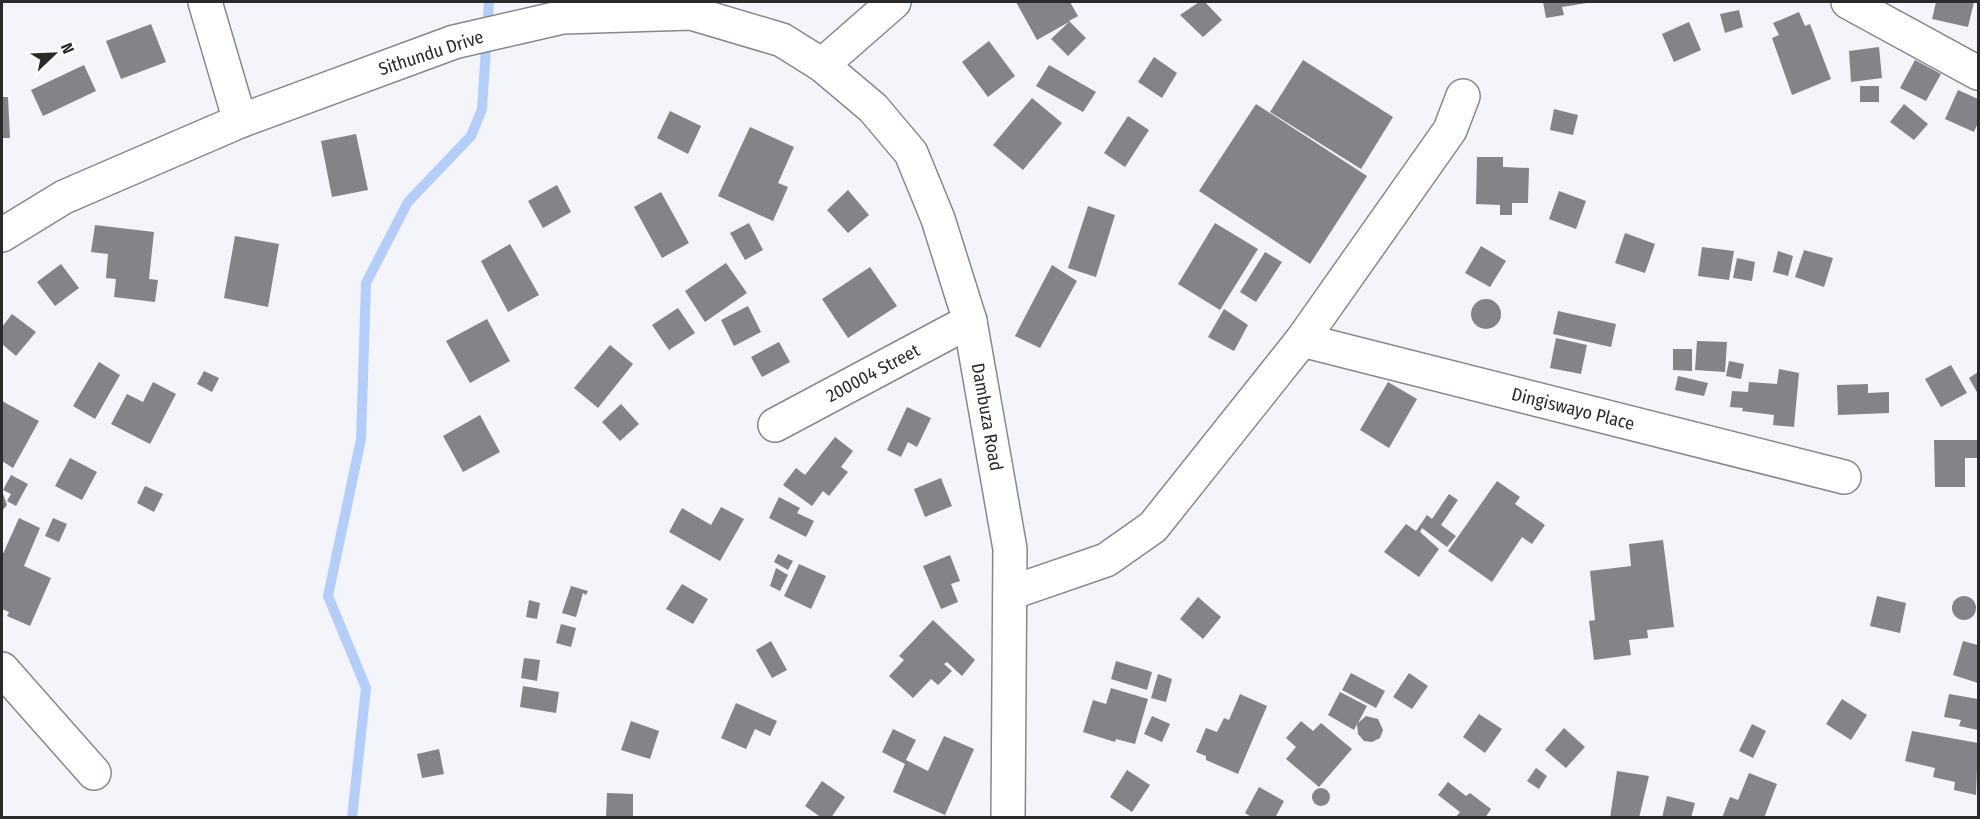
<svg xmlns="http://www.w3.org/2000/svg" width="1980" height="819" font-family="'Fira Sans Condensed',sans-serif">
<rect width="100%" height="100%" fill="#f4f5fa"/>
<g fill="none" stroke-linecap="round" stroke-linejoin="round">
<path stroke="#b4cef9" stroke-width="10" d="M352,818L366,688L328,596L361,439L366,283L408,202L471,136L482,109L489,2"/>
</g>
<g fill="#828488">
<path d="M1016,2H1070L1078,16L1069,21L1086,38L1068,56L1051,39L1069,22L1037,40Z"/>
<path d="M1199,2H1205L1222,20L1203,37L1180,15Z"/>
<path d="M1543,2H1587V3L1562,7L1564,15L1546,18Z"/>
<path d="M1936,2H1974L1968,27L1932,19Z"/>
<path d="M1739,10L1743,27L1725,33L1720,14Z"/>
<path d="M1799,12L1805,26L1810,24L1831,79L1792,95L1772,38L1779,35L1773,23Z"/>
<path d="M1689,22L1701,50L1674,62L1662,34Z"/>
<path d="M151,24L166,62L121,79L106,41Z"/>
<path d="M989,41L1015,76L988,97L962,62Z"/>
<path d="M1879,47L1882,78L1851,82L1849,51Z"/>
<path d="M1154,57L1177,73L1162,98L1138,82Z"/>
<path d="M1303,60L1393,117L1361,169L1270,112Z"/>
<path d="M1915,60L1941,74L1926,101L1900,88Z"/>
<path d="M84,65L96,91L43,116L31,90Z"/>
<path d="M1049,65L1096,92L1083,112L1036,86Z"/>
<rect x="1860" y="86" width="19" height="16"/>
<path d="M1958,90L1978,99V123L1974,132L1945,119Z"/>
<path d="M2,97H8L10,138H2Z"/>
<path d="M1032,98L1062,123L1023,170L993,145Z"/>
<path d="M1256,104L1367,176L1310,264L1199,191Z"/>
<path d="M1904,104L1928,124L1914,140L1890,122Z"/>
<path d="M1554,109L1578,115L1573,135L1550,130Z"/>
<path d="M670,111L701,126L688,154L657,138Z"/>
<path d="M1128,116L1149,130L1125,167L1104,153Z"/>
<path d="M750,127L794,147L778,183L788,187L773,221L718,196Z"/>
<path d="M356,134L368,190L332,197L321,141Z"/>
<path d="M1477,157H1503V167L1529,168L1528,203H1512V215H1500V205L1476,204Z"/>
<path d="M557,185L571,212L543,228L528,201Z"/>
<path d="M848,190L869,215L848,233L827,210Z"/>
<path d="M1559,191L1586,201L1576,229L1549,219Z"/>
<path d="M661,192L689,243L662,258L634,207Z"/>
<path d="M1088,206L1115,215L1096,277L1068,268Z"/>
<path d="M749,223L763,250L745,260L730,233Z"/>
<path d="M1215,223L1258,249L1220,310L1178,284Z"/>
<path d="M95,225L154,232L149,279L158,280L155,302L114,297L116,279L106,278L108,254L91,252Z"/>
<path d="M1625,233L1655,244L1645,273L1615,263Z"/>
<path d="M235,236L279,244L268,307L224,298Z"/>
<path d="M510,244L539,295L508,312L481,261Z"/>
<path d="M1481,246L1506,261L1490,287L1465,273Z"/>
<path d="M1702,247L1734,251L1729,280L1698,276Z"/>
<path d="M1804,250L1833,258L1824,287L1795,277Z"/>
<path d="M1778,251L1793,256L1788,276L1773,272Z"/>
<path d="M1265,252L1282,262L1256,302L1240,292Z"/>
<path d="M1737,258L1755,262L1752,281L1733,278Z"/>
<path d="M726,263L747,293L705,322L685,291Z"/>
<path d="M61,264L79,288L55,306L37,282Z"/>
<path d="M1052,265L1077,281L1040,348L1015,336Z"/>
<path d="M870,267L897,306L848,338L822,299Z"/>
<circle cx="1486" cy="314" r="15"/>
<path d="M748,306L761,332L734,346L721,320Z"/>
<path d="M678,308L695,333L669,350L652,325Z"/>
<path d="M1224,309L1248,325L1234,351L1208,337Z"/>
<path d="M1558,311L1616,324L1611,347L1553,334Z"/>
<path d="M12,314L36,332L16,356L2,344V327Z"/>
<path d="M487,319L510,361L470,383L446,341Z"/>
<path d="M1556,338L1587,345L1581,374L1550,368Z"/>
<path d="M1697,341L1727,342L1725,372L1695,370Z"/>
<path d="M779,342L790,362L762,377L751,357Z"/>
<path d="M610,345L633,364L598,408L574,388Z"/>
<path d="M1673,349H1692V371L1673,370Z"/>
<path d="M1729,361L1744,364L1741,379L1726,376Z"/>
<path d="M99,362L120,375L95,419L73,406Z"/>
<path d="M1951,365L1967,393L1941,407L1925,379Z"/>
<path d="M1779,369L1799,373L1794,427L1773,425L1774,415L1742,411L1743,408L1730,407L1732,391L1748,392L1749,382L1777,384Z"/>
<path d="M204,371L219,378L212,392L197,384Z"/>
<path d="M1978,372V394L1969,378Z"/>
<path d="M1678,376L1708,383L1704,396L1675,390Z"/>
<path d="M153,382L176,394L150,444L111,424L127,394L143,402Z"/>
<path d="M1388,382L1417,399L1389,448L1360,430Z"/>
<path d="M1868,384V393L1889,392V413L1838,415L1837,385Z"/>
<path d="M2,401L39,421L13,468L2,461Z"/>
<path d="M621,404L639,424L620,441L602,422Z"/>
<path d="M907,407L931,418L917,447L908,442L901,457L887,450Z"/>
<path d="M480,415L500,452L463,472L443,436Z"/>
<path d="M835,437L853,451L841,467L848,472L829,496L823,491L812,506L783,485L796,468L805,475Z"/>
<path d="M1934,440H1978V458H1965V487H1935Z"/>
<path d="M70,458L97,472L82,500L55,486Z"/>
<path d="M11,475L28,484L16,506L7,501L11,494L3,490Z"/>
<path d="M941,478L952,506L925,517L914,489Z"/>
<path d="M1497,481L1520,497L1515,504L1545,525L1532,544L1522,537L1492,582L1448,551Z"/>
<path d="M145,486L163,494L154,512L137,503Z"/>
<path d="M2,491L7,505L2,511Z"/>
<path d="M1449,494L1458,500L1441,525L1456,536L1447,547L1422,528L1420,532L1439,549L1419,577L1384,552L1406,524L1416,531L1427,515L1432,519Z"/>
<path d="M779,497L800,508L797,513L814,521L806,537L769,518Z"/>
<path d="M721,507L744,519L720,561L669,532L682,508L711,525Z"/>
<path d="M19,518L40,528L24,566L51,578L30,626L7,616L9,612L2,609V556Z"/>
<path d="M53,518L67,524L59,542L45,536Z"/>
<path d="M1663,540L1674,627L1647,630L1648,638L1629,640L1631,655L1594,660L1589,621L1595,620L1590,571L1631,566L1629,544Z"/>
<path d="M778,554L793,561L788,570L774,562Z"/>
<path d="M950,555L960,581L951,584L958,602L941,609L923,566Z"/>
<path d="M799,564L826,576L811,609L784,596Z"/>
<path d="M776,568L788,575L780,591L770,586Z"/>
<path d="M682,584L708,599L693,624L666,609Z"/>
<path d="M571,586L588,591L586,595L583,593L576,617L562,613Z"/>
<circle cx="1964" cy="608" r="12"/>
<path d="M1877,596L1906,603L1900,633L1870,626Z"/>
<path d="M1198,597L1221,617L1203,639L1180,619Z"/>
<path d="M529,600L540,603L537,619L526,617Z"/>
<path d="M933,620L975,660L962,676L947,662L944,664L952,671L938,685L931,679L913,698L889,676L904,660L899,656Z"/>
<path d="M561,624L576,628L571,647L556,643Z"/>
<path d="M771,641L787,670L772,678L756,650Z"/>
<path d="M1963,641L1978,645V683L1953,675Z"/>
<path d="M524,658L540,660L537,681L521,678Z"/>
<path d="M1116,661L1152,672L1147,690L1111,679Z"/>
<path d="M1351,673L1385,691L1376,708L1342,690Z"/>
<path d="M1409,673L1428,686L1412,709L1393,697Z"/>
<path d="M1158,674L1172,679L1166,702L1151,698Z"/>
<path d="M523,686L559,692L556,713L520,707Z"/>
<path d="M1111,688L1148,699L1135,744L1116,739L1115,742L1083,732L1093,700L1106,704Z"/>
<path d="M1340,692L1367,706L1358,723L1366,716L1378,719L1383,730L1380,738L1372,742L1364,741L1358,734L1357,724L1354,730L1328,715Z"/>
<path d="M1240,694L1267,706L1238,774L1206,760V756L1196,752L1206,728L1217,732L1224,718L1229,720Z"/>
<path d="M1949,694L1978,699V730L1959,726L1961,720L1944,717Z"/>
<path d="M1842,699L1867,715L1851,740L1826,724Z"/>
<path d="M736,703L777,721L770,736L755,729L746,749L721,738Z"/>
<path d="M1479,714L1502,729L1485,753L1463,737Z"/>
<path d="M1152,716L1170,724L1162,742L1144,734Z"/>
<path d="M631,721L659,731L650,759L621,750Z"/>
<path d="M1301,721L1313,731L1321,723L1352,749L1319,787L1286,759L1296,747L1286,738Z"/>
<path d="M1752,724L1766,731L1753,758L1739,751Z"/>
<path d="M1564,728L1585,747L1566,768L1545,750Z"/>
<path d="M893,729L916,740L906,760L928,771L944,736L974,749L945,815L893,792L905,764L882,752Z"/>
<path d="M1912,731L1978,743L1976,795L1954,790L1955,782L1933,777L1935,768L1905,761Z"/>
<path d="M439,749L444,774L422,778L417,754Z"/>
<path d="M1536,768L1547,776L1539,789L1527,781Z"/>
<path d="M1127,770L1150,785L1132,812L1110,797Z"/>
<path d="M1617,771L1649,776L1639,818H1610Z"/>
<path d="M1749,773L1777,784L1764,818H1722L1730,797L1738,800Z"/>
<path d="M822,781L845,797L831,818H822L805,806Z"/>
<path d="M1448,782L1466,796L1470,793L1491,809L1485,818H1455L1460,812L1438,795Z"/>
<path d="M1259,787L1284,801L1275,818H1253L1245,813Z"/>
<circle cx="1321" cy="797" r="9"/>
<path d="M607,793L633,794V818H606Z"/>
<path d="M1667,796L1695,803L1691,818H1662Z"/>
</g>
<g fill="none" stroke-linecap="round" stroke-linejoin="round">
<defs>
<g id="minor">
<path d="M205,2L240,121"/>
<path d="M1848,2L1978,73"/>
<path d="M822,65L873,108L911,153L938,219L970,321L1010,549L1008,818"/>
<path d="M2,235L64,197L240,121L454,42L563,17L691,13L782,40L822,65L894,2"/>
<path d="M1302,340L1844,477"/>
<path d="M775,425L970,321"/>
<path d="M1010,593L1106,560L1153,527L1302,340L1450,130L1463,96"/>
<path d="M2,669L94,773"/>
</g>
</defs>
<use href="#minor" stroke="#87888c" stroke-width="36"/>
<use href="#minor" stroke="#fff" stroke-width="33"/>
</g>
<g text-anchor="middle" dominant-baseline="central" stroke-width="4.5" stroke-linejoin="round" paint-order="stroke">
<g font-size="18" fill="#292a2c" stroke="#fff">
<text transform="translate(431 53) rotate(-18)">Sithundu Drive</text>
<text transform="translate(873 373) rotate(-28)">200004 Street</text>
<text transform="translate(1573 409) rotate(14)">Dingiswayo Place</text>
<text transform="translate(987 417) rotate(80)">Dambuza Road</text>
</g>
</g>
<rect width="1980" height="819" fill="none" stroke="#292a2c" stroke-width="6"/>
<g transform="translate(54 54) rotate(67)" stroke="#ffffff" stroke-width="4.5" paint-order="stroke">
<path d="M0-4.5L10 22L0 15L-10 22Z" fill="#292a2c"/>
<text y="-9" font-size="16" font-weight="bold" text-anchor="middle" fill="#292a2c">N</text>
</g>
</svg>
